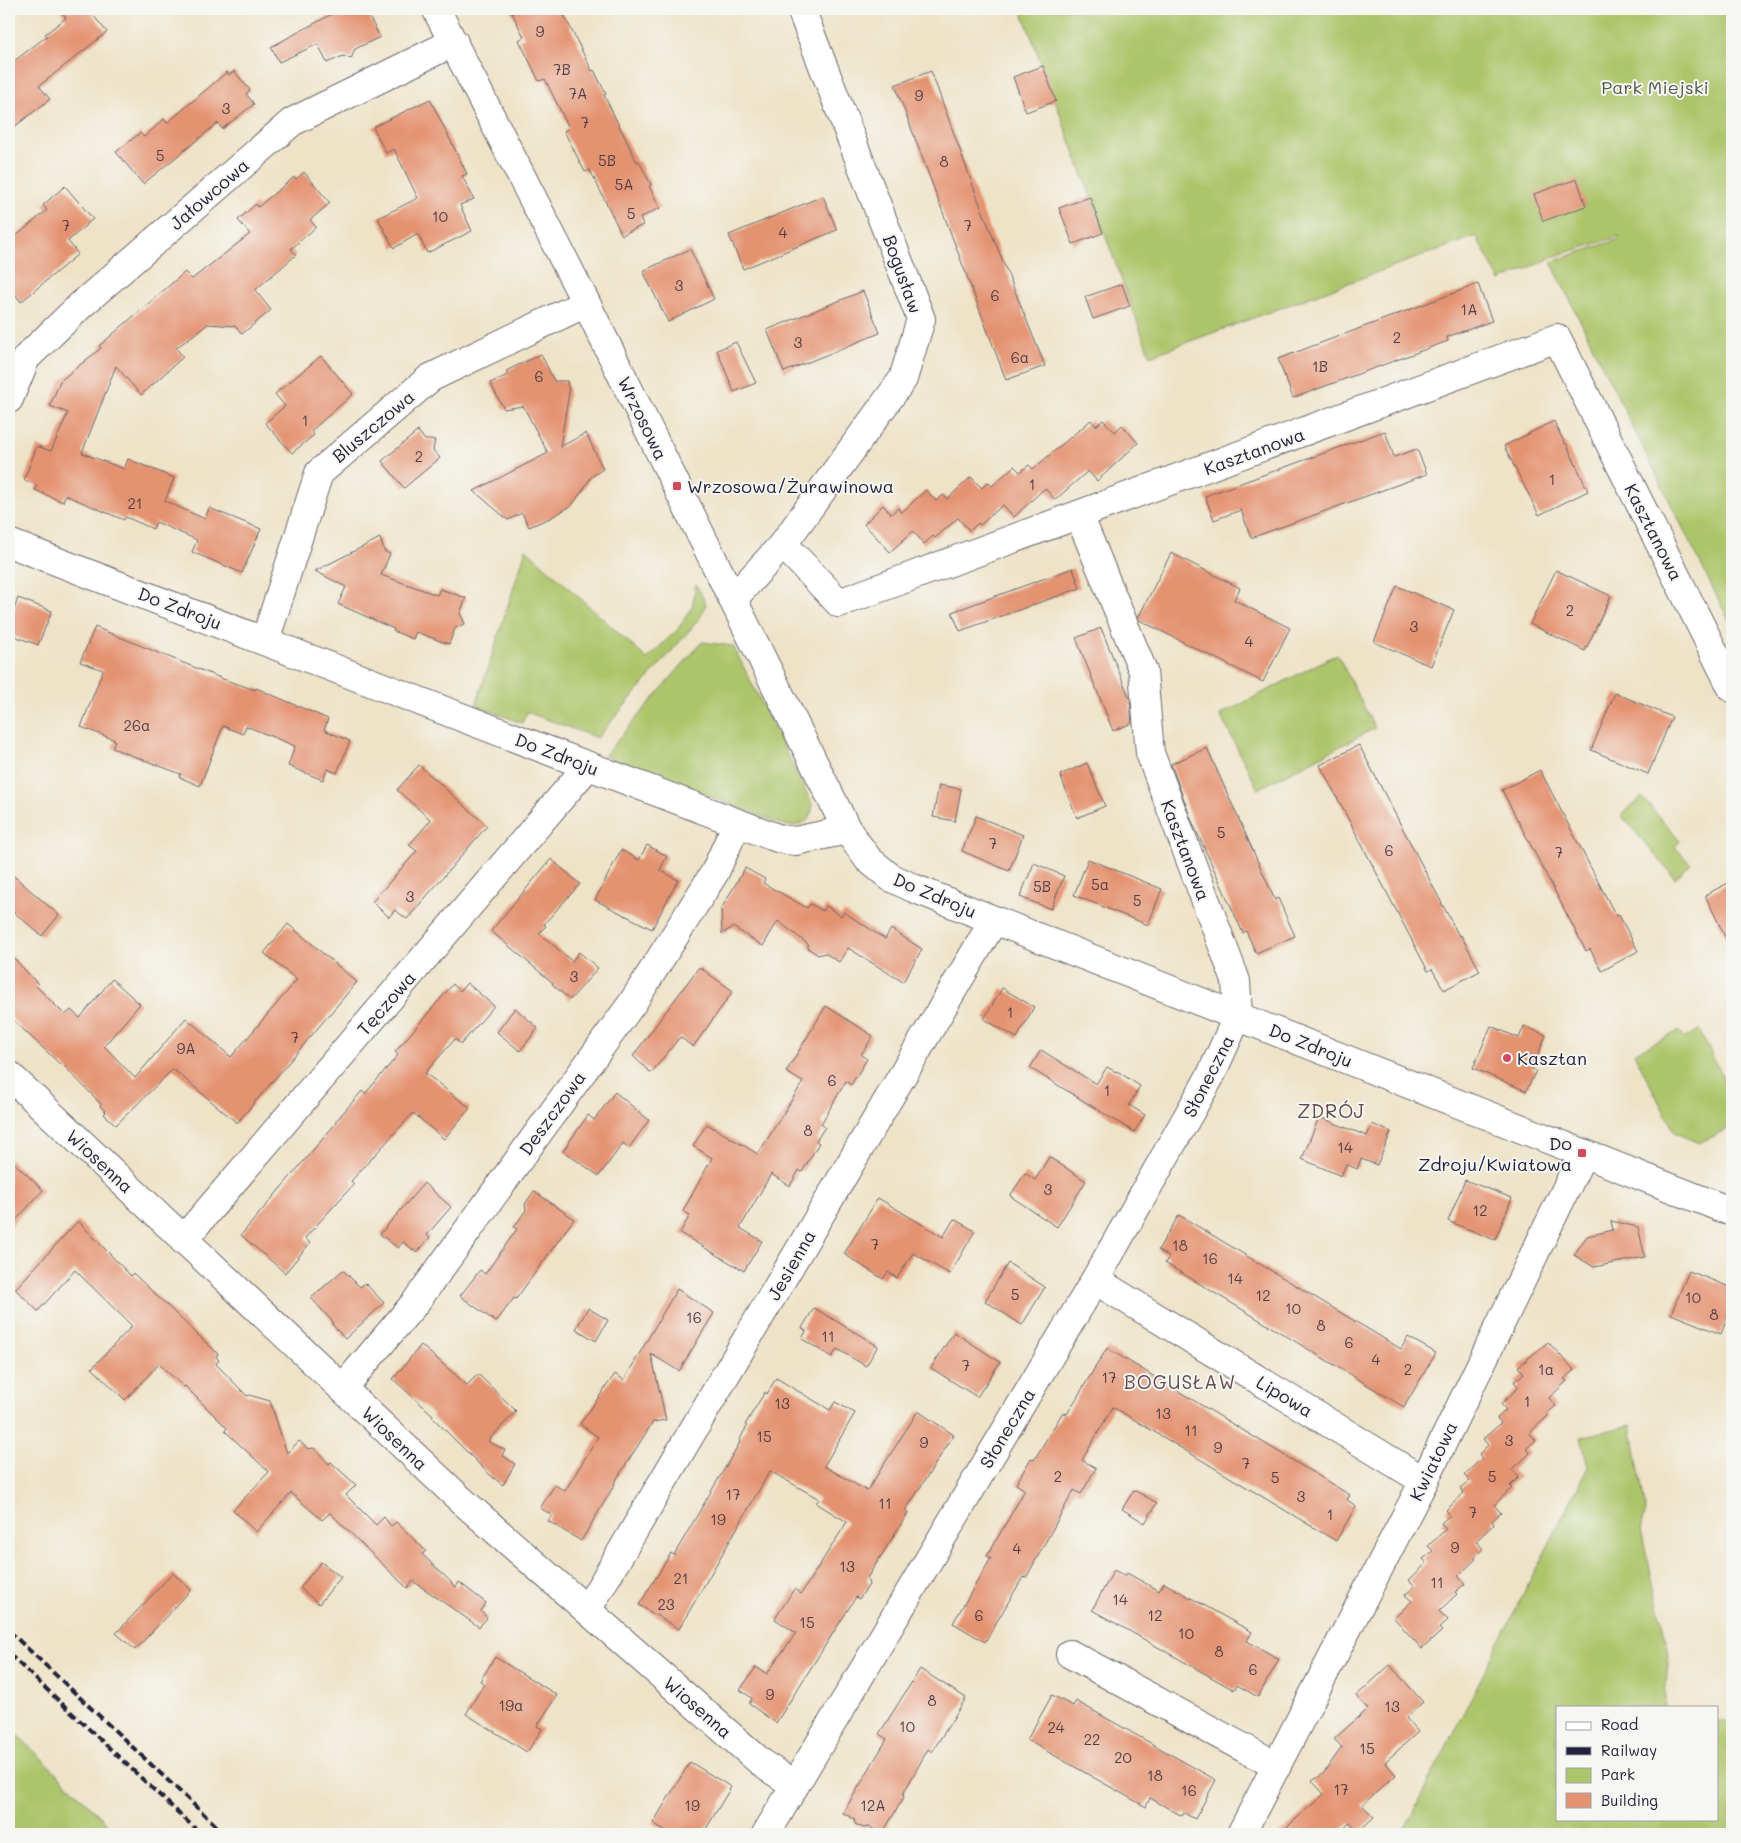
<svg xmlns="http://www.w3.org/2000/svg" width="1741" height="1843" font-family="Mali,sans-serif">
<rect width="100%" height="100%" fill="#f6f6f2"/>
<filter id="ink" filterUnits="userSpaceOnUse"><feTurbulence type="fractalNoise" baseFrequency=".02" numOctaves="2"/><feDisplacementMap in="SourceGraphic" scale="10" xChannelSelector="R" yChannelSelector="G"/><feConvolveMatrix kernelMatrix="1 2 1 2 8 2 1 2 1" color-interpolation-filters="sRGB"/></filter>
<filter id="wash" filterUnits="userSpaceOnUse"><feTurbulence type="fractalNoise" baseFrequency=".0096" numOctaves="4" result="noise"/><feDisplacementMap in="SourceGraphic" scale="20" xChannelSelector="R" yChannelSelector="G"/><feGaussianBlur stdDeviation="1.12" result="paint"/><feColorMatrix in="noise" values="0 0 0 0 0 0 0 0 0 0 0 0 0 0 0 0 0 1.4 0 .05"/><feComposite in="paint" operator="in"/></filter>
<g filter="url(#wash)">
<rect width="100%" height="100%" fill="#eee3c7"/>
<g fill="#adc56a" stroke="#687452">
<path d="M1021,9H1732V627L1551,262L1619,239L1620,236L1555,256L1500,281L1476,236L1150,356Z"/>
<path d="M526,549L647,659L678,629L692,607L696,584L706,604L700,618L597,738L527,712L522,723L476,705Z"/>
<path d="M703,642L733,646L812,804C814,822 799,828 784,825L604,756L700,644Z"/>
<path d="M1337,654L1375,728L1258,789L1220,715Z"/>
<path d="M1642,797L1680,841L1675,847L1691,864L1675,878L1621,815Z"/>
<path d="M1699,1030L1732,1095V1127L1699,1143L1675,1133L1634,1053L1679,1031L1684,1038Z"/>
<path d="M1631,1425L1646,1511L1641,1530L1669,1653L1664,1707H1557V1819H1717V1721H1731L1732,1727V1834H1402L1588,1467L1581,1437Z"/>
<path d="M9,1726L118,1834H9Z"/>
</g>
<g id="blocks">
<g fill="#e49371">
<path d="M59,9H88L107,32L39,86L50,99L9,131V65L47,36L45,34L66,18Z"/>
<path d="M341,9H365L380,37L355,49L351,59L343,56L327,63L318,44L279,62L271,47Z"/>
<path d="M510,9H561L592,71L594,70L606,94L604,95L637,162L639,161L651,185L649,186L660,208L640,218L643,225L622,235L590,170L585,172L564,131L569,128L545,79L539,81L519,40L524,37Z"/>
<path d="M1043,66L1056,101L1026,112L1013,77Z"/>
<path d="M234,71L250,90L246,94L254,104L222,129L218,123L143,184L116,152L140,133L144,137L164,119L167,123L227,72L229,75Z"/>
<path d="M931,71L979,202L1045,366L1006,380L895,85Z"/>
<path d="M430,99L467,174L462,176L474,199L460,205L472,231L427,253L418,234L394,248L378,218L418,198L394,149L386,153L373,127Z"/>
<path d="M304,172L330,203L310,220L316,227L291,249L296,255L255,290L271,310L242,334L235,326L208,324L176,348L183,357L141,395L116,366L82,453L124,469L128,459L174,478L165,501L205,519L209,508L261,529L242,573L192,552L197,540L156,522L153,529L126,517L124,520L65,495L63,502L35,490L37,485L24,480L37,446L51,451L68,413L50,406L60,381L101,348L99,346L185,272L192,279L250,234L238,220L256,204L258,207L294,177L296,179Z"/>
<path d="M1577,179L1586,206L1543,221L1534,194Z"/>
<path d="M65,186L93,219L68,241L78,254L21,302L9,286V242L47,210L43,205Z"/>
<path d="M823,196L837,230L743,269L729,235Z"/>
<path d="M1090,197L1103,233L1073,244L1059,208Z"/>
<path d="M690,249L714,299L668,322L643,271Z"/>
<path d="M1122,284L1130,306L1093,319L1085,297Z"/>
<path d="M1478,284L1492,321L1447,337L1448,341L1293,398L1278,359Z"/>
<path d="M863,291L880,333L784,372L767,330Z"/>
<path d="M736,342L756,383L734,392L717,350Z"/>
<path d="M541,354L554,381H567L569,392L560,447L586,433L603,469L591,477L583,490L571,506L550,518L529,527L522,513L508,520L474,491L548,453L523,406L504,409L490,383L508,375L506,371Z"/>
<path d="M321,356L353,394L311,431L314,435L292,453L265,423L285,406L275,394Z"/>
<path d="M1091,420L1096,426L1103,420L1115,432L1122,425L1138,443L1097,481L1088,471L1055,500L1045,488L1014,517L1003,505L980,525L978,523L970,531L958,518L935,538L933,536L924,544L913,531L890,552L864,524L883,505L891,514L898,508L901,513L926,490L936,501L943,495L947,499L971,477L982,488L988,482L992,486L1014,466L1020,472L1029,465L1033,469Z"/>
<path d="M1554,421L1565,444L1566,443L1588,491L1539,515L1504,446Z"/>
<path d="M418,431L425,440H435L433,450L440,458L404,488L382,461Z"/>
<path d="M1385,431L1394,457L1417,449L1427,474L1251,538L1241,510L1214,520L1205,496Z"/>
<path d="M380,538L384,551L390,554L381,575L437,595L440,589L466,598L460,613L465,624L455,628L449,644L416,632L413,639L393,631L394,629L338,604L346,587L315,571Z"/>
<path d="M1171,553L1240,588L1234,600L1290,628L1263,682L1139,620L1138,618Z"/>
<path d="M1073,568L1080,588L960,631L952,612Z"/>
<path d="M1556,570L1611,596L1585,651L1530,624Z"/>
<path d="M1397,586L1454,610L1431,666L1374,642Z"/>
<path d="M18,598L52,611L38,645L9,634V624Z"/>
<path d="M95,627L223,679L255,690L256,688L328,719L324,730L350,741L337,773L327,769L323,780L288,766L295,746L246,726L243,734L223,726L200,786L179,777L181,774L112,748L115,740L81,727L103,670L80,662Z"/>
<path d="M1101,628L1130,699L1132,723L1113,731L1076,638Z"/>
<path d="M1615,693L1672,717L1648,774L1591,750Z"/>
<path d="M1359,745L1459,936L1461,935L1480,971L1444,990L1432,969L1428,971L1320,765Z"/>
<path d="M1207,748L1275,900L1278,898L1295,936L1256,953L1246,931L1243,933L1191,819L1171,764Z"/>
<path d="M1087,763L1105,806L1077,818L1060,775Z"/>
<path d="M419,765L487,826L407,919L395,910L389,917L372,902L417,851L409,845L431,820L397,790Z"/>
<path d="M1540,770L1616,916L1619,915L1638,951L1602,971L1590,949L1586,951L1502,790Z"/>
<path d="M939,785L961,789L955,821L933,817Z"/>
<path d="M976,816L1023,835L1009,871L962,851Z"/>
<path d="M647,845L667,856L660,870L678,880L652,929L595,900L621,850L639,860Z"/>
<path d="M551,859L580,884L544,924L546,926L539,933L572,961L579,952L598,968L570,1000L552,984L553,983L491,931Z"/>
<path d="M1088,859L1162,889L1148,925L1074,895Z"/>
<path d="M1034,863L1064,876L1051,909L1020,897Z"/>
<path d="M745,868L765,879L763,883L807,908L810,904L823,911L826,906L841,916L844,912L885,939L891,929L922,949L903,982L848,948L839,962L825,953L818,955L808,948V944L778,921L763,946L733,927L722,934L721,909Z"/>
<path d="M9,872L59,915L42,936L9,908Z"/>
<path d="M1732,881V951L1705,895Z"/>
<path d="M288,924L357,982L237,1123L173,1069L116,1125L104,1114L106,1112L100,1106L101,1104L63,1065L62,1066L9,1016V953L38,984L36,986L65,1015L71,1010L80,1018L112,979L140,1004L104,1046L135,1078L186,1018L231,1057L297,980L264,953Z"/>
<path d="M699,967L733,991L693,1047L680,1037L651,1073L633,1056Z"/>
<path d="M467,983L494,1006L461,1044L455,1039L425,1073L470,1108L444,1139L413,1113L351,1181L354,1184L305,1238L310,1243L285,1273L241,1235L336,1123L335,1122L362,1091L365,1094L398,1055L395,1052L453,984L460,991Z"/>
<path d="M1002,988L1034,1007L1017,1038L984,1019Z"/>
<path d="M826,1006L873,1036L861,1055L867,1059L851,1085L846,1081L821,1124L825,1127L816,1141L819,1143L802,1172L799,1170L790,1186L771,1174L740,1228L762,1241L744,1271L680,1233L690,1215L683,1211L712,1158L693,1146L707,1124L758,1154L803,1082L786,1072Z"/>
<path d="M515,1008L538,1028L520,1051L497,1032Z"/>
<path d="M1491,1026L1519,1038L1524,1026L1546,1035L1532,1069L1536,1071L1526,1091L1473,1068Z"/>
<path d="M1041,1050L1096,1084L1107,1067L1116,1072L1117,1071L1140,1086L1129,1105L1145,1115L1134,1132L1030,1068Z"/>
<path d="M615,1092L649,1120L629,1148L623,1143L599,1176L563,1151L588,1115L594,1120Z"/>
<path d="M1319,1117L1367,1136L1372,1124L1391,1132L1377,1165L1361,1159L1357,1169L1346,1164L1341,1176L1302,1159Z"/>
<path d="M1049,1157L1086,1181L1057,1227L1010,1196L1025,1173L1035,1180Z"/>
<path d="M9,1158L43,1190L9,1228Z"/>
<path d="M1465,1180L1512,1198L1495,1240L1448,1221Z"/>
<path d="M424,1183L451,1207L427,1235L430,1237L417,1253L403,1242L398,1248L380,1234Z"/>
<path d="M534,1191L574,1219L516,1299L514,1298L496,1322L460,1296L480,1270L485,1274L517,1229L514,1227L526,1210L525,1204Z"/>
<path d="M878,1198L943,1237L954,1219L975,1231L950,1274L913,1253L897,1278L888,1272L883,1279L844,1254Z"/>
<path d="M1179,1215L1401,1349L1408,1337L1436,1353L1404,1407L1165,1263L1169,1257L1158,1250Z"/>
<path d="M78,1221L131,1276L133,1273L218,1354L216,1357L219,1360L216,1364L247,1396L249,1395L270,1401L287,1453L299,1441L308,1449L314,1448L329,1464L331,1462L356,1485L346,1495L376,1525L384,1517L391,1526L396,1522L426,1551L422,1554L456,1587L459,1582L486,1603L481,1611L487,1618L479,1627L413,1581L407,1588L330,1513L322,1520L291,1493L256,1532L233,1510L269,1472L225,1431L227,1428L185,1386L184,1387L159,1364L125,1400L92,1368L132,1326L75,1270L38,1311L15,1289Z"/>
<path d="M1611,1221L1638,1227L1645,1257L1594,1267L1574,1255L1587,1236L1613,1230Z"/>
<path d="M1008,1263L1045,1287L1022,1325L985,1301Z"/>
<path d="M343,1270L360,1287L365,1283L384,1303L345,1339L332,1324L333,1322L311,1298Z"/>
<path d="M1689,1271L1732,1288V1304L1721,1334L1671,1314Z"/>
<path d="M677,1289L714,1313L679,1371L651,1354L666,1420L653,1422L614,1483L615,1484L581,1541L548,1521L552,1515L540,1508L555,1485L565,1491L598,1437L580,1424L615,1374L624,1380Z"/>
<path d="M588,1308L608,1320L596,1341L576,1329Z"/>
<path d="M814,1308L878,1346L866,1366L837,1349L832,1357L802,1339L806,1331L802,1328Z"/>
<path d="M954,1332L1000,1362L977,1397L931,1368Z"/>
<path d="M1548,1342L1574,1370L1564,1379L1567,1381L1549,1398L1556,1406L1546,1414L1548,1416L1529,1433L1536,1440L1526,1449L1530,1453L1512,1470L1519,1477L1510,1486L1512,1488L1494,1505L1501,1513L1492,1521L1494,1524L1476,1541L1483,1549L1474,1557L1476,1559L1458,1576L1465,1584L1455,1592L1457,1594L1439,1611L1448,1620L1439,1628L1442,1631L1422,1649L1394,1618L1412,1601L1405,1595L1415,1586L1409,1580L1427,1563L1423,1559L1433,1551L1428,1546L1446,1529L1441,1523L1450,1515L1446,1510L1464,1493L1460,1489L1470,1481L1464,1475L1482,1458L1479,1454L1488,1445L1483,1439L1501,1423L1497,1418L1506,1410L1501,1404L1519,1387L1514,1382L1524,1373L1518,1367Z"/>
<path d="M421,1345L467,1385L478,1374L516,1411L488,1441L505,1450L502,1455L515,1464L503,1485L490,1475L432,1417L433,1415L393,1379Z"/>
<path d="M1107,1348L1350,1495L1347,1500L1356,1506L1336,1541L1113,1407L1082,1460L1096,1468L1081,1494L1074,1490L1026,1578L1023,1577L985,1642L953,1623L991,1558L987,1556L1025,1490L1016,1484L1031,1458L1034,1460L1063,1412L1067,1414Z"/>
<path d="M776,1378L830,1410L835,1402L855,1413L824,1466L867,1491L918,1411L954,1435L905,1511L908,1513L867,1578L869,1585L859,1599L856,1597L776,1723L749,1704L752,1698L740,1690L756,1667L767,1674L796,1633L775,1619L794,1589L801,1594L847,1522L816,1503L819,1499L770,1471L679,1629L639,1605L671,1553L674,1555L740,1442L739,1441L747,1426L745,1425L755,1408L765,1392L767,1394Z"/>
<path d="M1134,1490L1157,1503L1145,1523L1122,1509Z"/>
<path d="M321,1562L341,1577L319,1604L300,1588Z"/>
<path d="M1114,1570L1125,1576L1127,1573L1159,1591L1164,1583L1252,1632L1247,1641L1279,1659L1258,1697L1237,1685L1234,1690L1092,1610Z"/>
<path d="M173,1573L191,1590L135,1650L116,1633Z"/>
<path d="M495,1657L557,1695L537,1726L542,1729L527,1752L466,1714L484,1684L480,1681Z"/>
<path d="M1390,1665L1423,1702L1406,1718L1418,1732L1385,1762L1396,1775L1362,1805L1374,1817L1358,1832L1350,1823L1337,1834H1279L1324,1794L1312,1781L1323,1774L1342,1747L1334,1739L1368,1709L1356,1696Z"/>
<path d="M920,1669L966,1698L932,1752L928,1749L903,1794L904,1797L882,1834L869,1827L864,1828L855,1824L854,1819L843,1813L887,1739L879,1734Z"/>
<path d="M1052,1695L1073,1706L1076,1701L1216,1780L1195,1819L1184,1813L1182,1816L1150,1798L1146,1807L1027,1740Z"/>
<path d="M690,1762L731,1787L703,1834H671L653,1823Z"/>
</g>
</g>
</g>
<g filter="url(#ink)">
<use href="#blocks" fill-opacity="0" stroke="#69666c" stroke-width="1"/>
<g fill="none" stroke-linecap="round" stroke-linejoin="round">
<defs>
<g id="minor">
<path d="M436,9L586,303L847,830L868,859L890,877L913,888C1187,995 1459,1106 1732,1212"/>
<path d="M9,399L26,358L81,305L292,122L454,42"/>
<path d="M9,543L531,744L780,839L795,841L847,830"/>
<path d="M783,544L839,603L1557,338L1732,688"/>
<path d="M733,599L783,544L903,379L921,319L801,9"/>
<path d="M265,641L319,473L430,378L586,303"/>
<path d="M9,1075L460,1499L764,1765L795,1785"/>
<path d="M183,1240L588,766"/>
<path d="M1095,1280L1424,1481"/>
<path d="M343,1388L415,1303L633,1002L715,872L737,823"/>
<path d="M587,1610L994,920"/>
<path d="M1070,1654L1277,1766"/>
<path d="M766,1834L1095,1280L1211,1075L1238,1015L1236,981L1150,753L1143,671L1079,515"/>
<path d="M1241,1834L1424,1481L1583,1154"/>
</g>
</defs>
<use href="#minor" stroke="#69666c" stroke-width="30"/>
<use href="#minor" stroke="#fff" stroke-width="28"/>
<g stroke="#22223b" stroke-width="4" stroke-dasharray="8 4" stroke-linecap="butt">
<path d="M9,1631L225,1834"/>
<path d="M9,1654L201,1834"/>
</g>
</g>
</g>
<g fill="#d1495b" stroke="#f6f6f2" stroke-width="2">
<rect x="672" y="481" width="10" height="10" rx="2.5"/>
<circle cx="1507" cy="1058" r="5"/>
<rect x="1577" y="1148" width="10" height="10" rx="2.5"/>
</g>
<g text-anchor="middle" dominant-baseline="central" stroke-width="4" stroke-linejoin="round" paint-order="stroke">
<g font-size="15" fill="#523e48">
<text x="540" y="31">9</text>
<text x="562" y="69">7B</text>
<text x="578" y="93">7A</text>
<text x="919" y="95">9</text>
<text x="226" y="108">3</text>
<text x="585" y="122">7</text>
<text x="160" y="155">5</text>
<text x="607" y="160">5B</text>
<text x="944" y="161">8</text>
<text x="624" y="184">5A</text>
<text x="631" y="213">5</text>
<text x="440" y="216">10</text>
<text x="66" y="225">7</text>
<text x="968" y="225">7</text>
<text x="783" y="232">4</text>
<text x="679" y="285">3</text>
<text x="995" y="295">6</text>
<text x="1469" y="309">1A</text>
<text x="1397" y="337">2</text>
<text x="798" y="342">3</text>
<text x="1020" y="357">6a</text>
<text x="1320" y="366">1B</text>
<text x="539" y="376">6</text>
<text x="305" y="420">1</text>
<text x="419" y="456">2</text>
<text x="1552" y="479">1</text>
<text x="1032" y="484">1</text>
<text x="135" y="503">21</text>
<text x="1570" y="610">2</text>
<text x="1414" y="626">3</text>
<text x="1249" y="641">4</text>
<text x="137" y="725">26a</text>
<text x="1221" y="832">5</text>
<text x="993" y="843">7</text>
<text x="1389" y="850">6</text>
<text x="1559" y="852">7</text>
<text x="1100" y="884">5a</text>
<text x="1042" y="886">5B</text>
<text x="410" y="896">3</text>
<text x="1137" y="900">5</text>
<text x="574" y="976">3</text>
<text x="1010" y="1012">1</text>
<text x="295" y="1037">7</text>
<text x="186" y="1048">9A</text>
<text x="832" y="1080">6</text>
<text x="1107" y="1090">1</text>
<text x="808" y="1130">8</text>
<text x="1345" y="1147">14</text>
<text x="1048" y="1189">3</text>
<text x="1480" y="1210">12</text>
<text x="875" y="1244">7</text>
<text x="1180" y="1245">18</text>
<text x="1210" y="1258">16</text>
<text x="1235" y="1278">14</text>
<text x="1015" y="1294">5</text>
<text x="1263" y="1295">12</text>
<text x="1693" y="1297">10</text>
<text x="1293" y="1308">10</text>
<text x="1714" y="1314">8</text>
<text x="694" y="1317">16</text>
<text x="1321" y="1325">8</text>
<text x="828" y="1336">11</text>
<text x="1349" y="1342">6</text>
<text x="1376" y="1359">4</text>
<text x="966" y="1365">7</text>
<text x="1408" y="1369">2</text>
<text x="1546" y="1369">1a</text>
<text x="1109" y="1377">17</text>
<text x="1527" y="1401">1</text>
<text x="782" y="1403">13</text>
<text x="1163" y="1413">13</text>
<text x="1191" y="1430">11</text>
<text x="764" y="1436">15</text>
<text x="1509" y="1440">3</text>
<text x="924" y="1442">9</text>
<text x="1218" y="1447">9</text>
<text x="1246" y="1463">7</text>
<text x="1058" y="1476">2</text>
<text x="1492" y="1476">5</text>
<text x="1275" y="1477">5</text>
<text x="733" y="1494">17</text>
<text x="1301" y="1496">3</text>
<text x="885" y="1503">11</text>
<text x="1473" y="1512">7</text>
<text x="1330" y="1514">1</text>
<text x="718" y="1519">19</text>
<text x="1455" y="1547">9</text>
<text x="1017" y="1548">4</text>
<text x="847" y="1566">13</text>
<text x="681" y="1578">21</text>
<text x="1437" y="1582">11</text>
<text x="1120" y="1599">14</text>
<text x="666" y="1604">23</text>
<text x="979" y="1615">6</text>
<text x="1155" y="1615">12</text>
<text x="807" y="1622">15</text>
<text x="1186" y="1633">10</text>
<text x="1219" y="1651">8</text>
<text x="1253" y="1669">6</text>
<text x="770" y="1694">9</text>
<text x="932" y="1700">8</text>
<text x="511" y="1705">19a</text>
<text x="1392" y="1706">13</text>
<text x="907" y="1726">10</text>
<text x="1056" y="1727">24</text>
<text x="1092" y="1739">22</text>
<text x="1367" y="1748">15</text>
<text x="1123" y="1757">20</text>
<text x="1155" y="1775">18</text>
<text x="1341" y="1789">17</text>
<text x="1189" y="1790">16</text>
<text x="692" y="1805">19</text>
<text x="873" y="1805">12A</text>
</g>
<g font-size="18" fill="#535b4b" stroke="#f6f6f2">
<text x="1655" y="87">Park Miejski</text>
</g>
<g font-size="18" fill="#22223b" stroke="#f6f6f2">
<text transform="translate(209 194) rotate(-41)">Jałowcowa</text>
<text transform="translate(903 274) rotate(70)">Bogusław</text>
<text transform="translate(643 418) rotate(64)">Wrzosowa</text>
<text transform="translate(373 426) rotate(-40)">Bluszczowa</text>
<text transform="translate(1254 451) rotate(-20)">Kasztanowa</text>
<text transform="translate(1654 532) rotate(63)">Kasztanowa</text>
<text transform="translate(180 608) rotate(21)">Do Zdroju</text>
<text transform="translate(557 754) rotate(21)">Do Zdroju</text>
<text transform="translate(1186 850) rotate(69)">Kasztanowa</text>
<text transform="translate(935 895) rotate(23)">Do Zdroju</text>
<text transform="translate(386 1003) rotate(-49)">Tęczowa</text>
<text transform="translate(1311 1045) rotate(22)">Do Zdroju</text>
<text transform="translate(1208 1076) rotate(-63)">Słoneczna</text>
<text transform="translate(552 1113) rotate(-54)">Deszczowa</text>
<text transform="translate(100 1161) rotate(43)">Wiosenna</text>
<text transform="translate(791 1265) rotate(-60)">Jesienna</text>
<text transform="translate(1285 1396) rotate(31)">Lipowa</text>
<text transform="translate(1007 1428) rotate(-59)">Słoneczna</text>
<text transform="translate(395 1438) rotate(44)">Wiosenna</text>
<text transform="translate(1433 1461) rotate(-64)">Kwiatowa</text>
<text transform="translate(698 1707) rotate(41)">Wiosenna</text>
</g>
<g font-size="18" fill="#22223b" stroke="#f6f6f2" text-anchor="start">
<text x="687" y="486">Wrzosowa/Żurawinowa</text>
<text x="1517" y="1058">Kasztan</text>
<text x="1572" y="1143" text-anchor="end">Do<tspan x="1572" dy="21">Zdroju/Kwiatowa</tspan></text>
</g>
<g font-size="19" letter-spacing="1" fill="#664a4e" stroke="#f6f6f2">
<text x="1331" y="1110">ZDRÓJ</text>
<text x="1180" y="1381">BOGUSŁAW</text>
</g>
</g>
<rect width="1741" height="1843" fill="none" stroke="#f6f6f2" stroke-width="30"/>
<rect x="1556" y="1706" width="162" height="115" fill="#f6f6f2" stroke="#a1a1a9"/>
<rect x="1566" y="1722" width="25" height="8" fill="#ffffff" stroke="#a1a1a9"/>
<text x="1601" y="1730" font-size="15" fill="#22223b">Road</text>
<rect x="1566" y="1747" width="25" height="8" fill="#22223b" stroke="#a1a1a9"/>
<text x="1601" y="1756" font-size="15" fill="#22223b">Railway</text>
<rect x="1566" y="1768" width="25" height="15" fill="#adc56a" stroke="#a1a1a9"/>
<text x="1601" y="1780" font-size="15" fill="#22223b">Park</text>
<rect x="1566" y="1793" width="25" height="15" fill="#e49371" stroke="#a1a1a9"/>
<text x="1601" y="1806" font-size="15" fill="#22223b">Building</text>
</svg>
